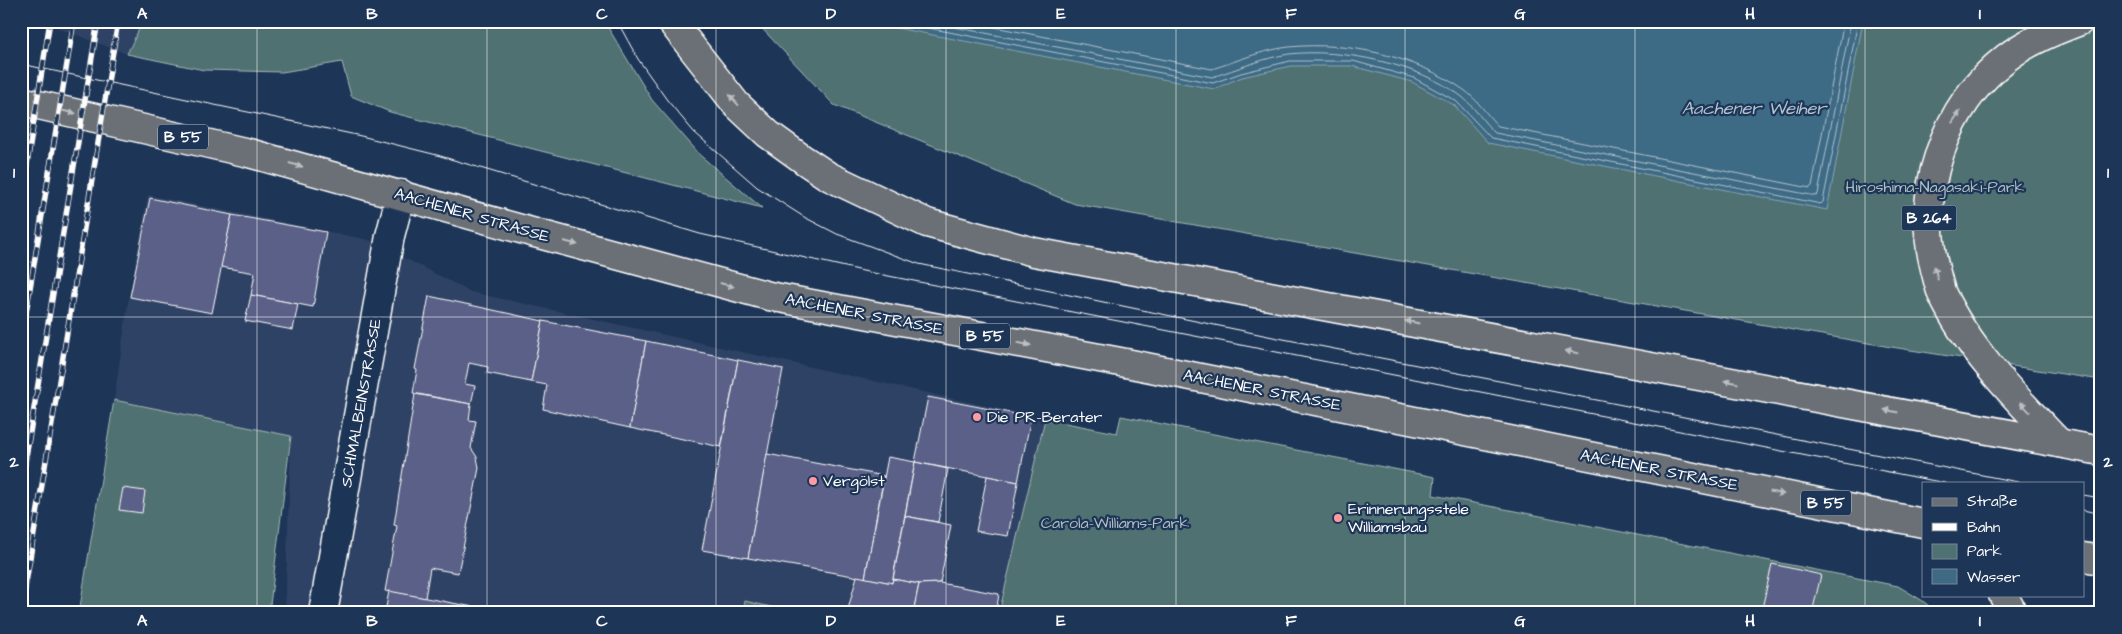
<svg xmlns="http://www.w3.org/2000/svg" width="2122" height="634" font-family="'Architects Daughter',sans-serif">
<rect width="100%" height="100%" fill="#1d3557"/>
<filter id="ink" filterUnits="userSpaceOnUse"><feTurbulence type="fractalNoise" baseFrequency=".02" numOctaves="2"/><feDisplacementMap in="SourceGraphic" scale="10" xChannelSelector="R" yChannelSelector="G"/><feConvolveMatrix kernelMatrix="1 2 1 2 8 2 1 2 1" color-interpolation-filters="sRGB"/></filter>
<g filter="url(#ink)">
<g fill="#2f4265">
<path d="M39,21H143L127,54Z"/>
<path d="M148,195L369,240L471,292L1045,419L999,613H796L745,601L742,613H285L291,436L114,400L129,297Z"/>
</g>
<g fill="#4f7172" stroke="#a7b8b8">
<path d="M143,21H604L652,100L702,157L762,208L390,112L351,96L342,62L282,72L204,70L127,54Z"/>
<path d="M755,21H2101V380L1885,346L1075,204L834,105Z"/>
<path d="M114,400L291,436L269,613H79Z"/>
<path d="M1121,416L1435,477L1433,495L1898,586L1923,601L1937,613H999L1045,419L1117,433Z"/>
<path d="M745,601L796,613H742Z"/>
</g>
<path fill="#3e6a84" stroke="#8ba6b5" d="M887,21H1863L1827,210L1488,143L1454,105L1412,82L1352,66H1291L1242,77L1214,89L886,26Z"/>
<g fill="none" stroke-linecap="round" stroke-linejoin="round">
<g stroke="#b2c3ce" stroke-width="1">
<path d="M892,21L1213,83L1241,73L1290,61H1353L1414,78L1456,101L1491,138L1821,204L1823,202L1858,21"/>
<path d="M923,21L1212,77C1238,69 1263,58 1289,54C1342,48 1418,64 1461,96C1474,106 1483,122 1495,133L1816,196L1818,194L1851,21"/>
<path d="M963,21L1212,69C1237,61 1262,50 1289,47C1348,41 1415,56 1464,90C1477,99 1487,115 1498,126L1810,188L1812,186L1844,21"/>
</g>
</g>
<g fill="#5a6187" stroke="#fff">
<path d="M150,198L232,215L212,313L130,297Z"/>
<path d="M232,215L326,232L313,307L251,295L255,273L221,267Z"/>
<path d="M251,295L298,304L293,330L245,321Z"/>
<path d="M429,296L543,321L531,382L487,373L488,367L469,363L465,384L475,386L471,404L413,393L417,370L415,369Z"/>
<path d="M543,321L646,341L630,428L543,409L547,385L531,382Z"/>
<path d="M646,341L738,360L721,447L630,428Z"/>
<path d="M738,360L783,369L748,558L702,550Z"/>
<path d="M415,394L471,404L469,420L476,421L471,448L477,457L479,468L458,573L430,568L425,598L385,591L397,526L394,525Z"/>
<path d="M928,397L1031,417L1018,482L915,462Z"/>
<path d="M767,454L884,476L865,578L748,558Z"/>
<path d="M888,457L915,462L892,583L865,578Z"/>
<path d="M915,462L948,469L938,522L905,516Z"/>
<path d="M987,476L1018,482L1008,536L976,531Z"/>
<path d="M123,488L145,491L142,513L119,510Z"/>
<path d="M905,516L951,525L940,583L919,584L893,579Z"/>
<path d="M1772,564L1821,575L1812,613H1761Z"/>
<path d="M857,576L892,583L893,579L919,584L913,613H847Z"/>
<path d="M940,583L999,594L996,613H913L919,584Z"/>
<path d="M389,591L484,609L483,613H385Z"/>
<path d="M484,609L506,613H483Z"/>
</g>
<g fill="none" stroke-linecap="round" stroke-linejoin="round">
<defs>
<path id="minor" d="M323,613L390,236L401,194"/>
<g id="major">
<path d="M671,21L736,104L768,134L804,160L828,176L927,223L1034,252L2101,451"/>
<path d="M21,101L249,153L535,233L769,296L1131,364L1923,523"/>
<path d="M2059,443C2015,397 1969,351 1942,294C1939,286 1937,277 1935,269C1915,192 1944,107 2006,58C2028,41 2054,31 2080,21"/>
<path d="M2083,557L2101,560"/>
<path d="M2003,595L2013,613"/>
</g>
</defs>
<use href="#minor" stroke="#fff" stroke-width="31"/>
<use href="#major" stroke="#fff" stroke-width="31"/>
<use href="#minor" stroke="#1d3557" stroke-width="28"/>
<use href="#major" stroke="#6b6f75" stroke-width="28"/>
<g stroke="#fff" stroke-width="1">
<path d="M617,21L638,59L667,100L694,132L757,187L804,217L837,234L919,264L1273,337L2023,483"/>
<path d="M21,64L361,136L437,155L700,234L863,271L1945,483"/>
<path d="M2083,495L2101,498"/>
<path d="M2083,510L2101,514"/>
</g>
<defs>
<g id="rail">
<path d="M21,201L50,21"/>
<path d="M21,343L74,21"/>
<path d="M21,487L98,21"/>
<path d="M21,613L118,21"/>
</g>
</defs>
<use href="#rail" stroke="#fff" stroke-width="5.5"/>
<use href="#rail" stroke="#1d3557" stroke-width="4" stroke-dasharray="11" stroke-linecap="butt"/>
</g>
<defs><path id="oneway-solid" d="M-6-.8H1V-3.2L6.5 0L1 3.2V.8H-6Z" transform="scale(1.25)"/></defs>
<g fill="#bcbec1">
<use href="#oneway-solid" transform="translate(734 100) rotate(-131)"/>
<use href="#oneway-solid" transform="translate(69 112) rotate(12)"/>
<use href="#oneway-solid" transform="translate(1956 117) rotate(-56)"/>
<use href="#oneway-solid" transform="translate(296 165) rotate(15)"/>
<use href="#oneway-solid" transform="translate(571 243) rotate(15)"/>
<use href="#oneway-solid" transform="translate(1936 273) rotate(-105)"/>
<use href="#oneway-solid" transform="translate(727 285) rotate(15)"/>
<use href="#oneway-solid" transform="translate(1412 322) rotate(-169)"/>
<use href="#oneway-solid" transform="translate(1024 344) rotate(11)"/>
<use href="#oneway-solid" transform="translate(1572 352) rotate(-169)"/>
<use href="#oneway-solid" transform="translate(1731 382) rotate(-169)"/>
<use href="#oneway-solid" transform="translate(2025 407) rotate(-134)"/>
<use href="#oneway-solid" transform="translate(1891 411) rotate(-169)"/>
<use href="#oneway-solid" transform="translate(1777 493) rotate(11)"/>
</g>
</g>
<path fill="none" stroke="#fff" stroke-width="1" stroke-opacity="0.55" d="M257,21V613M487,21V613M716,21V613M946,21V613M1176,21V613M1405,21V613M1635,21V613M1865,21V613M21,317H2101"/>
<g fill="#ff9aa2" stroke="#1d3557" stroke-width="2">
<circle cx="977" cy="417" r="5"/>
<circle cx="813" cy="481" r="5"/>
<circle cx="1338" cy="518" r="5"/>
</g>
<g text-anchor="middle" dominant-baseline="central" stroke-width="4.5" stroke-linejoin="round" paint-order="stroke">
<g fill="#1d3557" stroke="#bbc2cd" stroke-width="1">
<rect x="158" y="124.5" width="50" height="25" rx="4"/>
<rect x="1901.5" y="205.5" width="55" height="25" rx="4"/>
<rect x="960" y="323.5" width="50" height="25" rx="4"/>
<rect x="1801" y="490.5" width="50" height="25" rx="4"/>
</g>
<g font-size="15" font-weight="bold" fill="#fff">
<text x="183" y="137">B 55</text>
<text x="1929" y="218">B 264</text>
<text x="985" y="336">B 55</text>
<text x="1826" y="503">B 55</text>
</g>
<g font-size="16" fill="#b0bfc0" stroke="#1d3557">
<text x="1935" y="187">Hiroshima-Nagasaki-Park</text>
<text x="1115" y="523">Carola-Williams-Park</text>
</g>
<g font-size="16" fill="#fff" stroke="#1d3557">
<text transform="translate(472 215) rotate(16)">AACHENER STRASSE</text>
<text transform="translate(864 314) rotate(11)">AACHENER STRASSE</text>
<text transform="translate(1262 390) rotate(11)">AACHENER STRASSE</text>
<text transform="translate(361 403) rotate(-80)">SCHMALBEINSTRASSE</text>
<text transform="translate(1659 470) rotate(11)">AACHENER STRASSE</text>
</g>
<g font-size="16" fill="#fff" stroke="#1d3557" text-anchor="start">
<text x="987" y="417">Die PR-Berater</text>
<text x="823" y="481">Vergölst</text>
<text x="1348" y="509">Erinnerungsstele<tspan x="1348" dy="18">Williamsbau</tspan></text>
</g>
<g font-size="18" font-style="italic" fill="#b2c3ce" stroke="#1d3557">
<text x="1754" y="108">Aachener Weiher</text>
</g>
</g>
<rect width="2122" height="634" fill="none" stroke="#1d3557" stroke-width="55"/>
<rect x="1922" y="482" width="162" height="115" fill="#1d3557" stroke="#77869a"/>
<rect x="1932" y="498" width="25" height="8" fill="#6b6f75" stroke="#77869a"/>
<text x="1967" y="506" font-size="15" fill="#ffffff">Straße</text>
<rect x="1932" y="523" width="25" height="8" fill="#ffffff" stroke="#77869a"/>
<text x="1967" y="532" font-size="15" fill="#ffffff">Bahn</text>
<rect x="1932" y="544" width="25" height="15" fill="#4f7172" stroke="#77869a"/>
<text x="1967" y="556" font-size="15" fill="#ffffff">Park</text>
<rect x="1932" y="569" width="25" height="15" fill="#3e6a84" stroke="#77869a"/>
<text x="1967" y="582" font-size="15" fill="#ffffff">Wasser</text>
<rect x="28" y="28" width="2066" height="578" fill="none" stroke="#fff" stroke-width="2"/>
<g font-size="16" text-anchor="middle" font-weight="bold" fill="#fff">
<text x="142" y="19">A</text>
<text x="372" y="19">B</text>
<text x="602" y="19">C</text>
<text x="831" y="19">D</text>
<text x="1061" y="19">E</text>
<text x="1291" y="19">F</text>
<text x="1520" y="19">G</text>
<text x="1750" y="19">H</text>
<text x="1980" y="19">I</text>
<text x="14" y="178">1</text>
<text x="2108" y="178">1</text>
<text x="14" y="467">2</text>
<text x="2108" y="467">2</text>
<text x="142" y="626">A</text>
<text x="372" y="626">B</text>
<text x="602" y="626">C</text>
<text x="831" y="626">D</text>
<text x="1061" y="626">E</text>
<text x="1291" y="626">F</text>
<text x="1520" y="626">G</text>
<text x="1750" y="626">H</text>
<text x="1980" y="626">I</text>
</g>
</svg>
